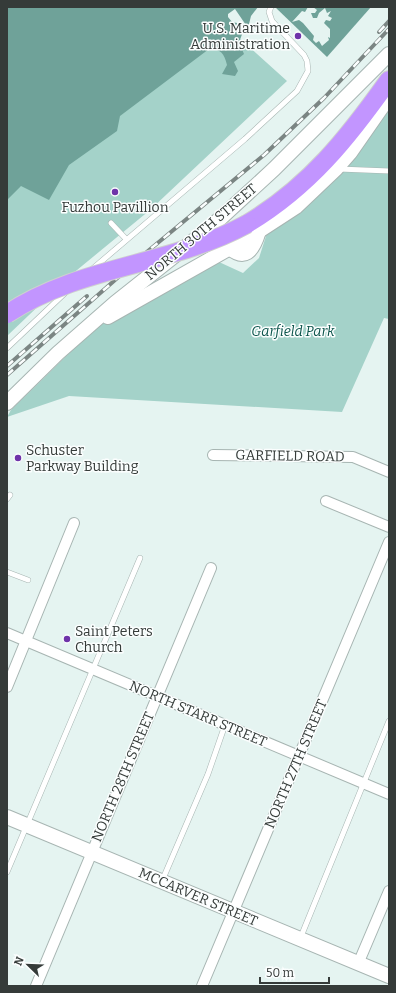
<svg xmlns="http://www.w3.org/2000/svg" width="396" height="993" font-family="Bitter,serif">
<rect width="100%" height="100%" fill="#e5f4f1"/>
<g fill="#a4d2c9">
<path d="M224,24L287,81L150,210L71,275L7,336V177Z"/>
<path d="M389,107V319L384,318L342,412L69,396L7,417L11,410L94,329L186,275L219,262L243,273L259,258L267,233Z"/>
</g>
<g fill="#6fa299">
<path d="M7,7H258L251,16L248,28L243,32L239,42L244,54L234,62L238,71L235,76L222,74L227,65C224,53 221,49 209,49L120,116L117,131L69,165L49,200L21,186L7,200Z"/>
<path d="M275,7H371L327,57Z"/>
</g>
<g fill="#e5f4f1">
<path d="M308,7H313L317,10L315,13H311L313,18H317L319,13L325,8L327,13L331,11L328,16L332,18L330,21L326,20L324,23L330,29V38L328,37L329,40L322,46L319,41L316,43L313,40L314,36L303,23L299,20L292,22L302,11L305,12Z"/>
<path d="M235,9L248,28L245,34L237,23L232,22L228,17V14Z"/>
</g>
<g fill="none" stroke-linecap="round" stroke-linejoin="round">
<defs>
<g id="lane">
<path d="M339,169L389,171"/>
<path d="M111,223L126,239"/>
<path d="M90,271L245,139L297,91L308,71L307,61L304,55L272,21L269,12L271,7"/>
<path d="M7,348L66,292"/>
<path d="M7,499L10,495"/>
<path d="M7,572L28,580"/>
<path d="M7,872L140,558"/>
<path d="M162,881L208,774L225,725"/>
<path d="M300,939L389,721"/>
</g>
<g id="street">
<path d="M213,455L353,457L389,472"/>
<path d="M326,501L389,527"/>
<path d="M7,633L389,794"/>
<path d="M7,687L74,523"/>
<path d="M358,964L389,891"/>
<path d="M36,986L211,568"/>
<path d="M202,986L389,542"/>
</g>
<g id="secondary">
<path d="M226,245C245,263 253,251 259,231"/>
<path d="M108,317L253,235L296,207L336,169L350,153L389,97"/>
<path d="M7,403L58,353L115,303L212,226L274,169L389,54"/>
<path d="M7,817L389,976"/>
</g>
<path id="highway" d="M247,224C309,187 348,138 389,80"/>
</defs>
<use href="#lane" stroke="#a7b5b2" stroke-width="6"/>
<use href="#street" stroke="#a7b5b2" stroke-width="12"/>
<use href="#secondary" stroke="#a7b5b2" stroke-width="16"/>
<use href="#highway" stroke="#cfd0cf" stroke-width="20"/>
<use href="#lane" stroke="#fff" stroke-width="5"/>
<use href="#street" stroke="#fff" stroke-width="10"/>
<use href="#secondary" stroke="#fff" stroke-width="14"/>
<use href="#highway" stroke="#c295ff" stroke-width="18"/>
<defs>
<g id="rail">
<path d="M379,32L389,21"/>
<path d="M7,366L87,296"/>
<path d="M7,375L148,251L264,155L324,98L389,29"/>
</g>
</defs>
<use href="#rail" stroke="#7b8583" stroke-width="4"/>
<use href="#rail" stroke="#fbfefe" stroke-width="2.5" stroke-dasharray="8" stroke-linecap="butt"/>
<defs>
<path id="highway-bridge" d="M7,314C81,265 170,266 247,224"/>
</defs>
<use href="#highway-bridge" stroke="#cfd0cf" stroke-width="20" stroke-linecap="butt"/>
<use href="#highway-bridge" stroke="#c295ff" stroke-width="18"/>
</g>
<g fill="#6e33a9" stroke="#fbfefe" stroke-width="1.5">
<circle cx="298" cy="36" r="4"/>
<circle cx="115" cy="192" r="4"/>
<circle cx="18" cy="458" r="4"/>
<circle cx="67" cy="639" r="4"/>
</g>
<g text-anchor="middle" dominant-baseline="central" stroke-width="3" stroke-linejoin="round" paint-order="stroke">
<g font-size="14" fill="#353b39" stroke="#fbfefe" text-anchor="start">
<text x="290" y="28" text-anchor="end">U.S. Maritime<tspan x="290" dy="16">Administration</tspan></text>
<text x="115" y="207" text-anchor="middle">Fuzhou Pavillion</text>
<text x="26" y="450">Schuster<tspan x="26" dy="16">Parkway Building</tspan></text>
<text x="75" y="631">Saint Peters<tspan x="75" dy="16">Church</tspan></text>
</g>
<g font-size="14" fill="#353b39" stroke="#fbfefe">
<text transform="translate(201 232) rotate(-40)">NORTH 30TH STREET</text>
<text transform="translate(290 456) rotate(1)">GARFIELD ROAD</text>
<text transform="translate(198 714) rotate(23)">NORTH STARR STREET</text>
<text transform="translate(296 764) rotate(-67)">NORTH 27TH STREET</text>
<text transform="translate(123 777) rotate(-67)">NORTH 28TH STREET</text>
<text transform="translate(198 897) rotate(23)">MCCARVER STREET</text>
</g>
<g font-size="14" font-style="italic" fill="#0c554c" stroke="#fbfefe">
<text x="293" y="331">Garfield Park</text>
</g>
</g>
<rect width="396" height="993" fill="none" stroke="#353b39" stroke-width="16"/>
<g transform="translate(28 965) rotate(293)" stroke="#fbfefe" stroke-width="3" paint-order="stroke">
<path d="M0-3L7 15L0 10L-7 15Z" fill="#353b39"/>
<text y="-6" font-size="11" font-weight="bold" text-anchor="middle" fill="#353b39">N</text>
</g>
<path d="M260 977v6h69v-6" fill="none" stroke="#353b39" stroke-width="2"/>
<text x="266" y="977" font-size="12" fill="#353b39" stroke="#fbfefe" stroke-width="3" paint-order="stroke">50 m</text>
</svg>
